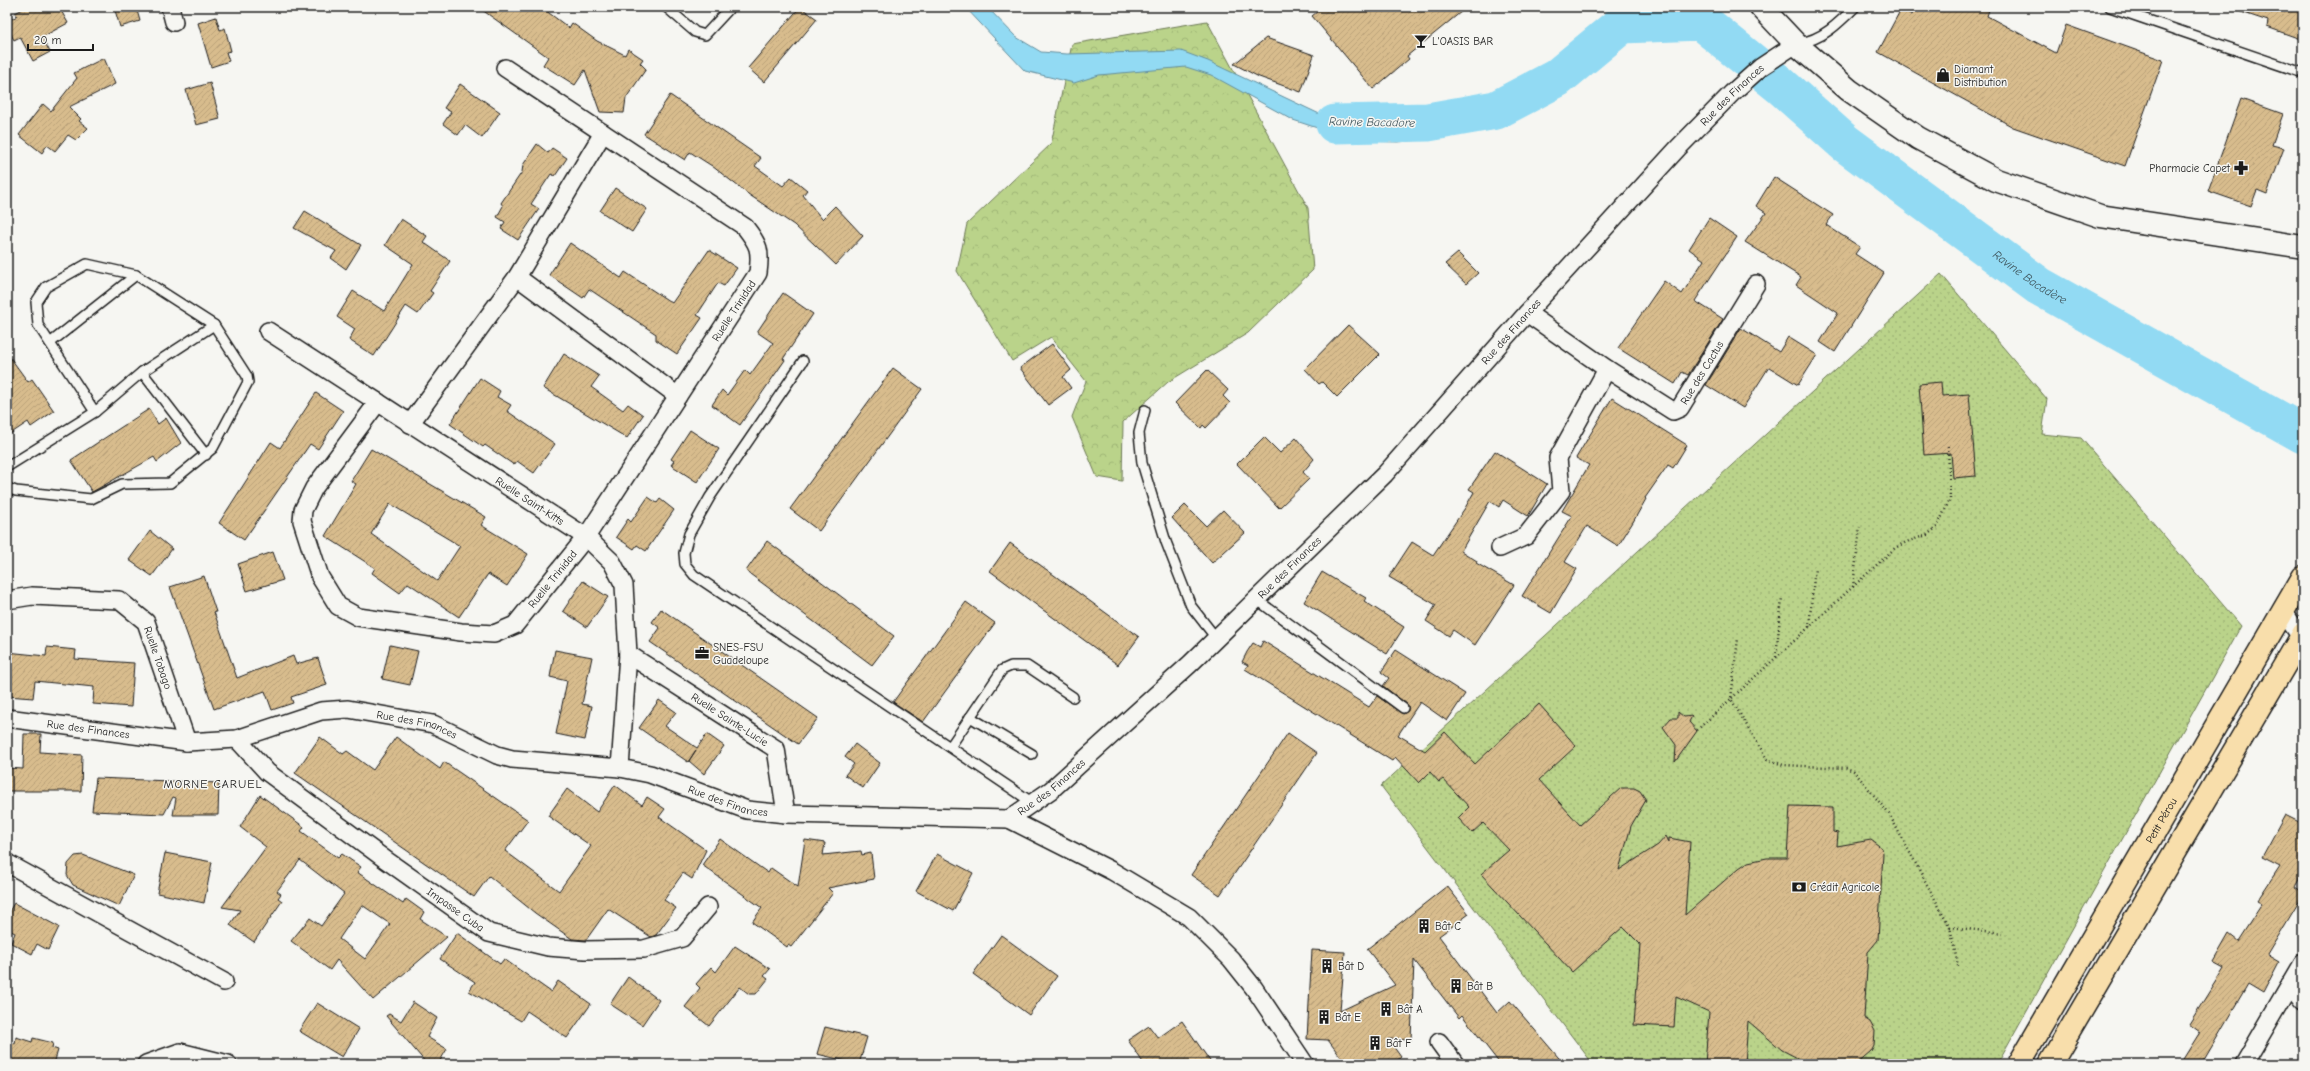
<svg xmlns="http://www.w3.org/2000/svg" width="2310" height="1071" font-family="'Comic Neue',sans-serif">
<defs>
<pattern id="grass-dots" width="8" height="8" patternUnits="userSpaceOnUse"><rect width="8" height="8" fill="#bad38a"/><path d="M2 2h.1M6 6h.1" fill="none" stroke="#9fb576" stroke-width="1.8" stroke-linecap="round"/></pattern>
<pattern id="forest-crowns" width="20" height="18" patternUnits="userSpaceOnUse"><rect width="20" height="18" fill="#bad38a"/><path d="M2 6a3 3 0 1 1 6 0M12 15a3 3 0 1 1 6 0" fill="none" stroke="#9fb576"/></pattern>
<pattern id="building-hatch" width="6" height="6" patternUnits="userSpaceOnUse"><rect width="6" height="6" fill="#d8bc8d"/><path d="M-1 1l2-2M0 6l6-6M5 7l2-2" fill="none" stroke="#b9a179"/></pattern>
</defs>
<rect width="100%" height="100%" fill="#f6f6f2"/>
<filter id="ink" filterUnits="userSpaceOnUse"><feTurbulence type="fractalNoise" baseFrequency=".025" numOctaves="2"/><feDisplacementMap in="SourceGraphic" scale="8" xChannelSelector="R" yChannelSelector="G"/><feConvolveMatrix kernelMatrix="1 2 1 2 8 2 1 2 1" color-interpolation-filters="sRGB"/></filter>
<g filter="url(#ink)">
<path fill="url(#grass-dots)" stroke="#6b7853" d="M1941,274L2047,399L2042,434L2081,438L2241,626L1997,1064H1593L1381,786Z"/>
<path fill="url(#forest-crowns)" stroke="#6b7853" d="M1207,21L1308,208L1313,270L1248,333L1168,382L1123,422L1122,481L1097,477L1072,417L1086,381L1051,337L1012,361L957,271L967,224L1051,144L1072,44Z"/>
<path fill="#92daf3" stroke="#638e9d" d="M965,7H987L1016,37L1041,52L1067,54L1181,51L1208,61L1330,119L1390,123L1428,122L1501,104L1518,90L1527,103L1487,123L1444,138L1398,142L1357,141L1293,120L1211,75L1186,67L1099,75L1074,83L1025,71Z"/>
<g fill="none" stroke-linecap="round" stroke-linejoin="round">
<path stroke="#92daf3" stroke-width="39" id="s1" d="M1335,124L1428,122L1496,110L1557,78L1622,24L1701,21L1780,85L1845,143L2039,286L2303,434"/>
</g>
<g fill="url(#building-hatch)" stroke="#1c1c1c" fill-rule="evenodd">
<path d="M27,7H59L68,23L42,37L50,52L33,61L20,37L14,40L7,27V22L17,16L15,13Z"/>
<path d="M114,7H136L140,21L120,27Z"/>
<path d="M478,7H541L569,28L572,23L597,41L625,55L628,49L643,59L640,63L646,69L626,98L624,113L600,112L585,70L575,85L543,65L548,57Z"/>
<path d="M800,7L817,19L764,82L748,68Z"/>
<path d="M1323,7H1467L1407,56L1409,59L1373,89L1312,16Z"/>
<path d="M1916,7H1990L1987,16L2056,53L2066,25L2163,60L2125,166L2013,127L1878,52L1901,9L1912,15Z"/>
<path d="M2235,7H2303V40L2267,27L2268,21L2235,10Z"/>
<path d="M216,17L220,30L225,28L231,51L226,52L229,61L211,67L198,23Z"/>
<path d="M1266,38L1314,55L1301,92L1259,77L1234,64Z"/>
<path d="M104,58L115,84L69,107L81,119L79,121L88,128L76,140L68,135L55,151L47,145L42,153L19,135L43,104L51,111L77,78L74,73Z"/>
<path d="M210,83L220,119L196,125L186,90Z"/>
<path d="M460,84L500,112L482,138L465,125L458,135L443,124L451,112L444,108Z"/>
<path d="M670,95L761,158L755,166L783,186L791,177L807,190L803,195L822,219L835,206L863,236L836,265L794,225L748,194L712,166L690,152L685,160L644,134Z"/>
<path d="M2241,99L2283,114L2272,145L2284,148L2267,194L2257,190L2251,206L2208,191Z"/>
<path d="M537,144L548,153L552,148L567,158L555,176L551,174L531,204L539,209L518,240L501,229L505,222L497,217L503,206L501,203L522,172L523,165Z"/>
<path d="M1774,177L1833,215L1826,225L1860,247L1855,254L1884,273L1835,352L1820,342L1838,313L1796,285L1801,277L1745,242L1766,213L1756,206Z"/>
<path d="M615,188L647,209L632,232L600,211Z"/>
<path d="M305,211L361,245L346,269L331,258L336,251L294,228Z"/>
<path d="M1709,218L1737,237L1695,301L1723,319L1688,375L1682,372L1675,384L1618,348L1664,281L1682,294L1704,260L1689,249Z"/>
<path d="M401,219L427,236L423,242L450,261L430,291L433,293L418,314L406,306L374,356L349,340L355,329L337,317L353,291L384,311L413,264L385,245Z"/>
<path d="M570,243L621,278L625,272L672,303L709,250L737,268L724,286L718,283L697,315L702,318L677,354L656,340V334L589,289L583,298L549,275Z"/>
<path d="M1458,253L1478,273L1466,284L1445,264Z"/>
<path d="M783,293L813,314L783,359L785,360L740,425L712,405L722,390L727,395L745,370L750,375L773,343L757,332Z"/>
<path d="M1348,325L1380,354L1337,397L1322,382L1319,384L1305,369Z"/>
<path d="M1741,328L1779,352L1788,337L1817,355L1798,385L1769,367L1743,408L1706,385Z"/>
<path d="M1052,344L1071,370L1063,377L1071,388L1048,405L1020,368Z"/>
<path d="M7,353L28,382L32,379L54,411L31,427L28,422L7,436Z"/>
<path d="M564,354L599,376L591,387L623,410L628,404L643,415L627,438L543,388Z"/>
<path d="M893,368L922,389L819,531L790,509Z"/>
<path d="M1207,370L1228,390L1223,396L1230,403L1206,428L1203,425L1201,428L1175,403Z"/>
<path d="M480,378L500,391L497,397L511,405L507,411L555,444L534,473L517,461L514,465L485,445L483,447L450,424Z"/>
<path d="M1941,382L1942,396L1969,394L1976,476L1953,478L1951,453L1924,455L1919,384Z"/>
<path d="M316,393L343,411L318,449L310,444L244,540L219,523L271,442L280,448Z"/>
<path d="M1612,398L1687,445L1673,468L1668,465L1645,498L1646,499L1633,522L1618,546L1587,526L1565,562L1577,569L1551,613L1522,596L1572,516L1562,511L1589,465L1576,458Z"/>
<path d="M149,409L158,424L166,418L181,443L157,462L154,457L92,492L71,460Z"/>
<path d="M690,430L719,449L697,482L671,465L674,461L671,459Z"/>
<path d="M1264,437L1280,453L1296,438L1314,459L1303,472L1309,479L1279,508L1237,464Z"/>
<path d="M371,449L486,517L481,525L528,554L507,586L488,574L459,617L408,583L400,593L372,573L375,568L325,536L356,484L351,481ZM390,504L460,546L437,581L371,534Z"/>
<path d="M1495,451L1547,484L1528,516L1503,500L1499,507L1490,501L1461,551L1477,561L1476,563L1514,585L1475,645L1453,630L1449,636L1426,621L1436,605L1389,577L1412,542L1433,555L1465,508L1474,492L1469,489Z"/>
<path d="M648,497L657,503L660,499L674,510L646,551L637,545L634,549L616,537L628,519L631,522Z"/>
<path d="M1185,505L1206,526L1223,510L1245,533L1212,563L1172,518Z"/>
<path d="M150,531L172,549L152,576L129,560Z"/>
<path d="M767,541L894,636L872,665L746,571Z"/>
<path d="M1010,543L1139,637L1118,665L990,571Z"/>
<path d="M273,552L283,580L247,591L238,564Z"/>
<path d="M1322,572L1366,598L1364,601L1404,627L1387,654L1304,602Z"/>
<path d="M204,576L216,612H214L237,678L293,656L296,664L318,658L327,685L291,697L293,703L272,710L265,691L214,709L170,587Z"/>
<path d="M583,581L608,597L587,627L563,611Z"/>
<path d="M966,602L995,623L923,722L893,702Z"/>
<path d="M661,609L818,718L798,744L650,642L660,628L652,622Z"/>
<path d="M1263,641L1369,707L1377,696L1403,714L1408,711V705L1383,686L1389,678L1381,672L1396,650L1465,694L1447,721L1420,702L1398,735L1425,751L1445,732L1475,764L1539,704L1576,746L1539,780L1580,825L1621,788H1634L1640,791L1646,800L1631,826L1619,870L1658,845L1666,836L1669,842V838L1690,842L1685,915L1739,868L1748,862L1767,858H1787L1790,806L1833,807V832L1838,833L1837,846L1871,840L1882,848L1883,853L1878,940L1868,952L1864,1018L1870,1022L1875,1031L1874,1045L1871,1051L1856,1064H1809L1782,1050L1748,1021L1745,1064H1705L1709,1012L1676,997L1674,1027L1634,1025L1640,944L1623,927L1572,972L1481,874L1509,850L1483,823L1472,833L1458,818L1469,807L1443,779L1439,782L1430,772L1419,783L1395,757L1392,761L1245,669L1248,665L1242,662L1247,652L1253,643L1260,647Z"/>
<path d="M390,645L418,651L410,685L382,679Z"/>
<path d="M47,647L76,650L75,659L134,663L131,707L93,704L94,687L35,681L33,698L7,696V652L46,656Z"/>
<path d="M555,650L592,657L582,704L592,706L585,740L556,734L567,681L550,677Z"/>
<path d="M659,700L676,712L665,726L697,748L707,734L724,746L704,774L689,761L696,750L688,762L639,728Z"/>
<path d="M1678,712L1684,717L1692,716L1689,722L1697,731L1675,762L1676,745L1663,727L1671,718H1678Z"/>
<path d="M1288,733L1317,753L1220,895L1191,875Z"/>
<path d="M24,734H41L40,752L82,755L81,791H7V768L23,769Z"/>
<path d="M320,737L343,754L347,751L373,770L396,737L440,769L444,762L528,820L505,851L559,891L591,846L548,816L567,789L597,812L615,785L642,805L647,797L665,809L659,817L706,850L692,879L683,873L664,900L676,908L656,935L651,937L608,909L586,940L572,939L535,913L489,876L474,897L295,773Z"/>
<path d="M855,744L880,763L863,788L845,775L854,764L845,757Z"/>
<path d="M96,778L219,783L218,815H173L176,798L173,797L164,814L92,811Z"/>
<path d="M260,795L304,827L301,831L338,858L342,854L361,867L357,872L403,904L406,899L424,912L420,919L447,937L373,1000L337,960L330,970L291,941L310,918L321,926L344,894L300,860L277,891L281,894L278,898L282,901L254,942L230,925L240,910L222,907L266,847L240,827ZM362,905L390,924L365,959L339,939Z"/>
<path d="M2285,815L2303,824V872L2295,887L2303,892V895L2267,955L2279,962L2263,993L2248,984L2201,1064H2180L2200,1032L2189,1024L2224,968L2213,962L2229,934L2238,941L2262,904L2257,901L2280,866L2262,857Z"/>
<path d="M720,839L768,873L771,868L798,887L805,840L825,843L823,855L861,851L862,855L871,853L874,879L828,888L833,893L791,947L788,945L787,947L752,922L762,908L702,865Z"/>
<path d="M165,853L212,862L204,903L157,893Z"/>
<path d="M937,854L973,873L953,911L916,891Z"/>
<path d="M83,855L134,875L119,906L73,885L67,875L68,864L75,856Z"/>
<path d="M1447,886L1469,914L1439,936L1497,1013L1510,1001L1564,1064H1500L1462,1015L1459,1018L1414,960L1411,1040L1388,1039L1401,1057L1393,1064H1346L1328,1040L1307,1039L1312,950L1345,952L1340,1011L1395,985L1367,949Z"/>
<path d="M14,903L59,927L48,950L37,944L32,954L11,943L15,933L7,929V915Z"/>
<path d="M457,933L500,964L504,959L551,992L558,981L591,1004L567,1038L527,1011L521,1021L469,991L475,982L440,959Z"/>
<path d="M1001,935L1057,976L1029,1015L973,974Z"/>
<path d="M735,946L770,969L764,976L768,979L756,994H749L740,987L709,1026L685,1007L700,988L696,984L711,967L716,972Z"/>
<path d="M628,977L659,1000L642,1025L610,1004Z"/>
<path d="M413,1002L437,1018L427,1037L447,1049L438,1064H427L386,1016L389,1014L401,1021Z"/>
<path d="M317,1003L359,1029L342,1057L299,1031Z"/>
<path d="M1182,1021L1212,1064H1144L1128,1040L1149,1026L1158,1038Z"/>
<path d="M825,1027L867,1037L859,1064L817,1054Z"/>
<path d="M16,1037L32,1042L33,1038L53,1043L52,1048L58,1050L54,1064H7V1041L15,1044Z"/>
</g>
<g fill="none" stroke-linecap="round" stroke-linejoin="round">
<defs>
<g id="lane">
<path d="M666,7L695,32L705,35L731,7"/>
<path d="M2110,7L2303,73"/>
<path d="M1799,43C1822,40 1839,23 1855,7"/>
<path d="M50,343L136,275"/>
<path d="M803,361L710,497L689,534L684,553L685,564L694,575L1033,803"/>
<path d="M142,372L206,455"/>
<path d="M1145,410L1139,433L1142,463L1166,542L1191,606L1216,638"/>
<path d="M7,467L95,412L142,372L214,325"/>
<path d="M7,488L16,491L91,499L122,484L170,483L213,448L248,382L247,376L214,325L136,275L87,264L46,287L36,302L38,325L95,412"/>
<path d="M1256,599L1403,708"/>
<path d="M970,717L1032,754"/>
<path d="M950,747L1002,670L1011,666H1027L1073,697"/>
</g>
<g id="street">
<path d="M170,7L174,22"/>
<path d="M517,277L678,396"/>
<path id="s2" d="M1527,313L1607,369L1673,411L1680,408L1756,284"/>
<path id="s3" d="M268,331L586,537L612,562L624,585L628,654L620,768"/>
<path id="s4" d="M378,402L314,488L303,510L302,521L320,577L338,606L358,617L461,632L494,634L515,625L586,537L758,273C761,250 759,245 745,227L505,68"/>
<path d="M410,424L517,277L603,133"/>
<path d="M1500,548L1526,536L1561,491L1558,458L1607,369"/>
<path id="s5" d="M7,600L32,596L119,600L146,622L187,742"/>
<path d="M2283,611L2303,640"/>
<path id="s6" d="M628,654L776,749L786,814"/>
<path id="s7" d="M7,718L187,742L237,739L321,711L348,709L433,724L497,755L512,759L620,768L650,774L747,810L786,814L1009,819L1051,790L1190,664L1385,474L1527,313L1678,148L1732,93L1761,67L1796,44"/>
<path id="s8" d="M237,739L267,772L386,860L489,933L548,947L585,950L644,949L682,938L708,907"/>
<path d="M1009,819L1112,871L1189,917L1231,959L1254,988L1305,1064"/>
<path d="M7,863L224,982"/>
<path d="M2290,984L2303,1001"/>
<path d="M1439,1042L1455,1064"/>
<path d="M146,1064L180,1052L228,1064"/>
<path d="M2244,1064L2303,963"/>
</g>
<path id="secondary" d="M1761,7L1796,44L1849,90L1918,138L1996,180L2100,216L2303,247"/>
<g id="highway">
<path id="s9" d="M2019,1064L2303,577"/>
<path d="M2050,1064L2303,634"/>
</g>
</defs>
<use href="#lane" stroke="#1c1c1c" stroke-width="12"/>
<use href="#street" stroke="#1c1c1c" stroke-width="20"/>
<use href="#secondary" stroke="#1c1c1c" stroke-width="25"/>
<use href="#highway" stroke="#1c1c1c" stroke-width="25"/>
<g stroke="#1c1c1c" stroke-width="2.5" stroke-dasharray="1 3" stroke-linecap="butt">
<path d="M1948,446L1950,499L1937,527L1927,535L1906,542L1895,548L1731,699L1767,759L1783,765L1846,768L1854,771L1889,814L1950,927L1958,966"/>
<path d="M1853,587L1860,527"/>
<path d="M1809,627L1815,568"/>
<path d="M1776,657L1782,598"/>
<path d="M1697,730L1731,699L1738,638"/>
<path d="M1950,927L2002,933"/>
</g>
<use href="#lane" stroke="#f6f6f2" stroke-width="9"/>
<use href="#street" stroke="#f6f6f2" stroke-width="17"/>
<use href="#secondary" stroke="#f6f6f2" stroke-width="22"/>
<use href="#highway" stroke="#f8deab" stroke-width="22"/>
</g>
</g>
<defs>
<symbol id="bar-bare" viewBox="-9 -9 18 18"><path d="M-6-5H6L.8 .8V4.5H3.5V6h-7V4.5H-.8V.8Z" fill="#1c1c1c" stroke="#f6f6f2" stroke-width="2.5" paint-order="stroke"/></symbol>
<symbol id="shop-bare" viewBox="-9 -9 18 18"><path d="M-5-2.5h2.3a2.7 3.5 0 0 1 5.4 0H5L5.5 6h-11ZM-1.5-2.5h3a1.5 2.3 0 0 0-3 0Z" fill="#1c1c1c" stroke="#f6f6f2" stroke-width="2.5" paint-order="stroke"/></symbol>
<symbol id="pharmacy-bare" viewBox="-9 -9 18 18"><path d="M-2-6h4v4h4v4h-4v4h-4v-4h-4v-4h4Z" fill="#1c1c1c" stroke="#f6f6f2" stroke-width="2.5" paint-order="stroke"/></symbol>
<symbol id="office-bare" viewBox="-9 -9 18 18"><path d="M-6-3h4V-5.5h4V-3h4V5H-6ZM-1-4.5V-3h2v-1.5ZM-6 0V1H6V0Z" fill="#1c1c1c" stroke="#f6f6f2" stroke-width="2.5" paint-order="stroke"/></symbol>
<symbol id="bank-bare" viewBox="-9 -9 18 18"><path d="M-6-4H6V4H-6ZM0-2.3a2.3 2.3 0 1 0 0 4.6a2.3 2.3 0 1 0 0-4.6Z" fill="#1c1c1c" stroke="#f6f6f2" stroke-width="2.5" paint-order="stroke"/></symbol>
<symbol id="building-bare" viewBox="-9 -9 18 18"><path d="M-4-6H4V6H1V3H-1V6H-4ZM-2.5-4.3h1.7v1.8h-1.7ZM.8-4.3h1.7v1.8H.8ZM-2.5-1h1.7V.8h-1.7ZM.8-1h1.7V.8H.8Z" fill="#1c1c1c" stroke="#f6f6f2" stroke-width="2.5" paint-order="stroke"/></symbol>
</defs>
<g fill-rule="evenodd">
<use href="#bar-bare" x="1411" y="31" width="20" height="20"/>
<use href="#shop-bare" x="1933" y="65" width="20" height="20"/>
<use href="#pharmacy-bare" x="2231" y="158" width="20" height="20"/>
<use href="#office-bare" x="692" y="643" width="20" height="20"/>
<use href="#bank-bare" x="1789" y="877" width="20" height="20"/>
<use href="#building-bare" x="1414" y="916" width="20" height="20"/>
<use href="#building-bare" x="1317" y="956" width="20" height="20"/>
<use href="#building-bare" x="1446" y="976" width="20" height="20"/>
<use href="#building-bare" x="1376" y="999" width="20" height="20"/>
<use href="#building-bare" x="1314" y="1007" width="20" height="20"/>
<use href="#building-bare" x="1365" y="1033" width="20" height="20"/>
</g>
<g text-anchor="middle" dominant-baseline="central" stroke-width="3" stroke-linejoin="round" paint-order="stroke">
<g font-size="11" fill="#1c1c1c" stroke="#f6f6f2" text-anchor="start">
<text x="1432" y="41">L'OASIS BAR</text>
<text x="1954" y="69">Diamant<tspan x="1954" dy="13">Distribution</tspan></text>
<text x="2230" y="168" text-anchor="end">Pharmacie Capet</text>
<text x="713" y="647">SNES-FSU<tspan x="713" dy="13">Guadeloupe</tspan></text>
<text x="1810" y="887">Crédit Agricole</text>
<text x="1435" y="926">Bât C</text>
<text x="1338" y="966">Bât D</text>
<text x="1467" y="986">Bât B</text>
<text x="1397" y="1009">Bât A</text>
<text x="1335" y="1017">Bât E</text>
<text x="1386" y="1043">Bât F</text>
</g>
<g font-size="11" fill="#1c1c1c" stroke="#f6f6f2">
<text stroke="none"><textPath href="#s7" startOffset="2050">Rue des Finances</textPath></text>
<text stroke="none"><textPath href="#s4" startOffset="802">Ruelle Trinidad</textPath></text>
<text stroke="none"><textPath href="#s7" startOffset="1726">Rue des Finances</textPath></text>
<text stroke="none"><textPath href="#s2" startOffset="225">Rue des Cactus</textPath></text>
<text stroke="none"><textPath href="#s3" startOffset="312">Ruelle Saint-Kitts</textPath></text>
<text stroke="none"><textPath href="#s7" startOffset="1402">Rue des Finances</textPath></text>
<text stroke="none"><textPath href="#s4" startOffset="478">Ruelle Trinidad</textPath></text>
<text stroke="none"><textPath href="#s5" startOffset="185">Ruelle Tobago</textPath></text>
<text stroke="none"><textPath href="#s6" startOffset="121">Ruelle Sainte-Lucie</textPath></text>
<text stroke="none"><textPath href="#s7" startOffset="418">Rue des Finances</textPath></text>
<text stroke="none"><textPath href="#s7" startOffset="82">Rue des Finances</textPath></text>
<text stroke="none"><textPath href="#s7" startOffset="1078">Rue des Finances</textPath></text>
<text stroke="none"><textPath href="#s7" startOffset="742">Rue des Finances</textPath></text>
<text stroke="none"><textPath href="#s9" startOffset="282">Petit Pérou</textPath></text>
<text stroke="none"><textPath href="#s8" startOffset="278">Impasse Cuba</textPath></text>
</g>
<g font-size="12" font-style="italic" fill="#3f555c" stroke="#f6f6f2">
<text transform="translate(1372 122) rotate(1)">Ravine Bacadore</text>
<text stroke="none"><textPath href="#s1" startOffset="812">Ravine Bacadère</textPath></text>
</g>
<g font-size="12" letter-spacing="1" fill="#1c1c1c" stroke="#f6f6f2">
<text x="213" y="784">MORNE CARUEL</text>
</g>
</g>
<rect width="2310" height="1071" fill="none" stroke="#f6f6f2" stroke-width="24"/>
<rect x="12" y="12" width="2286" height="1047" fill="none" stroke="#1c1c1c" stroke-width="1.5" filter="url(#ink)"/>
<path d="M28 44v6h65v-6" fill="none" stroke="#1c1c1c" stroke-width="2"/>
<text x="34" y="44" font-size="12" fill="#1c1c1c" stroke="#f6f6f2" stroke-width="3" paint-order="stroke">20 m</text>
</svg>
